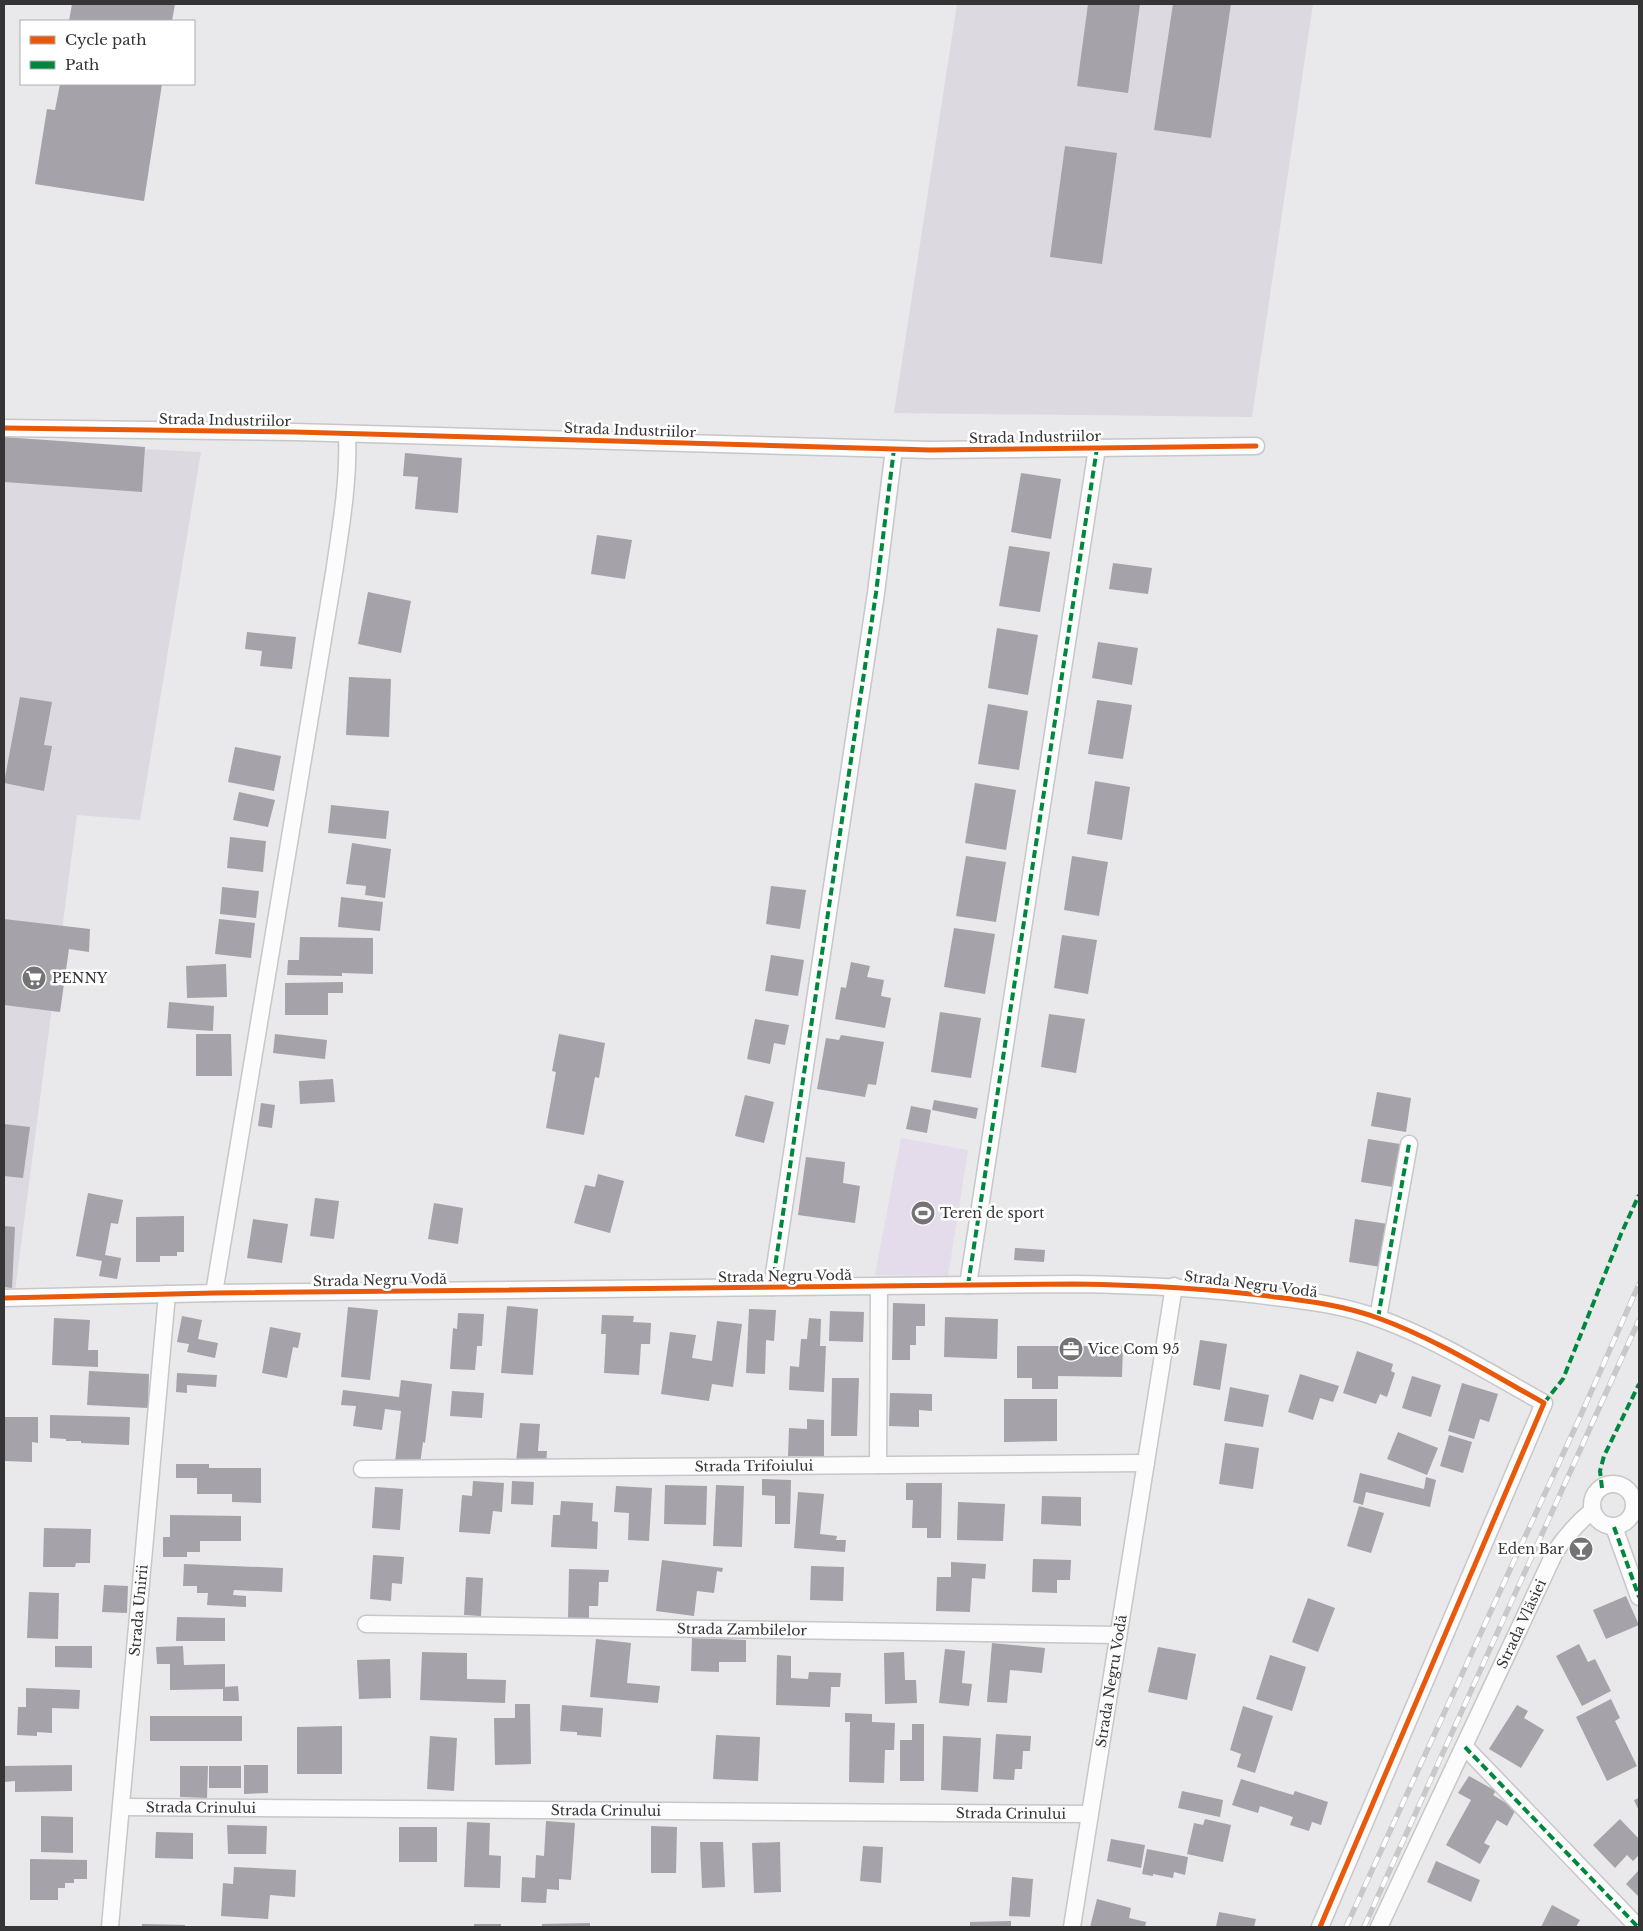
<svg xmlns="http://www.w3.org/2000/svg" width="1643" height="1931" font-family="'Libre Baskerville',serif">
<rect width="100%" height="100%" fill="#e9e8ea"/>
<g fill="#ddd9e0">
<path d="M957,4H1313L1252,417L894,413Z"/>
<path d="M4,442L201,452L140,820L77,815L15,1291H4Z"/>
</g>
<path fill="#e4dbeb" d="M901,1138L968,1150L948,1276L875,1275Z"/>
<g fill="#a5a2a9">
<path d="M72,4H175L172,21H69Z"/>
<path d="M1088,4H1140L1128,93L1077,86Z"/>
<path d="M1173,4H1231L1211,138L1154,130Z"/>
<path d="M60,84H162L144,201L35,184L47,109L55,110Z"/>
<path d="M1065,146L1117,153L1102,264L1050,257Z"/>
<path d="M4,437L145,447L142,492L4,482Z"/>
<path d="M405,453L462,458L458,513L415,509L418,477L403,476Z"/>
<path d="M1021,473L1061,479L1051,539L1011,532Z"/>
<path d="M597,535L632,540L625,579L591,574Z"/>
<path d="M1009,546L1050,552L1040,612L999,606Z"/>
<path d="M1113,563L1152,568L1148,594L1109,589Z"/>
<path d="M368,592L411,601L401,653L358,644Z"/>
<path d="M997,628L1038,635L1028,695L988,688Z"/>
<path d="M247,632L296,637L292,669L260,666L262,651L245,649Z"/>
<path d="M1098,642L1138,648L1132,685L1092,678Z"/>
<path d="M349,677L391,679L389,737L346,735Z"/>
<path d="M20,697L52,702L44,745L52,746L44,791L4,783Z"/>
<path d="M1097,700L1132,705L1123,759L1088,754Z"/>
<path d="M988,704L1028,711L1019,770L978,764Z"/>
<path d="M235,747L281,756L274,791L228,782Z"/>
<path d="M1095,781L1130,787L1122,840L1087,834Z"/>
<path d="M975,783L1016,790L1006,850L965,843Z"/>
<path d="M239,792L275,800L268,827L233,820Z"/>
<path d="M331,805L389,811L386,839L328,833Z"/>
<path d="M230,837L266,841L263,872L227,868Z"/>
<path d="M352,843L391,849L385,898L365,895L366,886L346,884Z"/>
<path d="M966,856L1006,862L996,922L956,916Z"/>
<path d="M1072,856L1108,862L1099,916L1064,910Z"/>
<path d="M771,886L806,890L800,929L766,924Z"/>
<path d="M222,887L259,891L256,918L220,914Z"/>
<path d="M341,897L383,902L380,931L338,927Z"/>
<path d="M4,919L90,929L89,952L69,949L60,1012L4,1005Z"/>
<path d="M219,919L255,923L251,958L215,954Z"/>
<path d="M954,928L995,934L985,994L944,987Z"/>
<path d="M1062,935L1097,940L1088,994L1054,988Z"/>
<path d="M300,937L373,938V974L342,973V976L287,975L288,960H299Z"/>
<path d="M771,955L804,960L798,996L765,991Z"/>
<path d="M851,962L870,966L867,977L884,980L881,996L891,998L885,1028L835,1019L841,987L846,988Z"/>
<path d="M226,964L227,997L187,998L186,966Z"/>
<path d="M343,982V993H328V1015H285V983Z"/>
<path d="M169,1002L214,1006L213,1031L167,1028Z"/>
<path d="M940,1012L981,1018L971,1078L931,1072Z"/>
<path d="M1049,1014L1085,1019L1076,1073L1041,1067Z"/>
<path d="M755,1019L789,1025L785,1045L774,1043L770,1064L747,1059Z"/>
<path d="M196,1034H231L232,1076H196Z"/>
<path d="M275,1034L327,1040L325,1059L273,1053Z"/>
<path d="M559,1034L605,1043L599,1078L595,1077L584,1135L546,1128L556,1072L552,1071Z"/>
<path d="M841,1035L884,1042L876,1085L868,1084L865,1097L817,1089L826,1038L839,1040Z"/>
<path d="M333,1079L335,1102L300,1104L299,1081Z"/>
<path d="M1377,1092L1411,1098L1406,1132L1371,1126Z"/>
<path d="M745,1095L774,1102L764,1143L735,1136Z"/>
<path d="M934,1100L978,1108L976,1119L932,1110Z"/>
<path d="M261,1103L275,1105L272,1128L258,1126Z"/>
<path d="M911,1106L931,1110L927,1133L906,1129Z"/>
<path d="M4,1124L30,1127L23,1178L4,1176Z"/>
<path d="M1368,1139L1400,1144L1393,1187L1361,1182Z"/>
<path d="M806,1157L845,1162L843,1183L860,1186L855,1223L798,1215Z"/>
<path d="M598,1174L624,1181L610,1233L574,1223L585,1185L595,1187Z"/>
<path d="M88,1193L123,1200L118,1224L111,1223L105,1255L121,1258L117,1279L99,1276L102,1261L76,1256Z"/>
<path d="M315,1198L339,1201L334,1239L310,1236Z"/>
<path d="M434,1203L463,1208L458,1244L428,1239Z"/>
<path d="M184,1216V1252H177V1256H160V1262H136V1217Z"/>
<path d="M253,1219L288,1224L282,1263L247,1258Z"/>
<path d="M1355,1219L1388,1224L1381,1267L1349,1262Z"/>
<path d="M4,1226L15,1227L12,1288L4,1287Z"/>
<path d="M1015,1248L1045,1250L1044,1262L1014,1260Z"/>
<path d="M893,1303L925,1304V1326H916V1345H910V1360H892Z"/>
<path d="M507,1306L538,1309L533,1375L501,1373Z"/>
<path d="M348,1307L378,1310L370,1380L341,1377Z"/>
<path d="M749,1309L776,1310L774,1341L766,1340L765,1374L746,1373Z"/>
<path d="M830,1311L864,1312L863,1342L829,1341Z"/>
<path d="M458,1313L484,1314L482,1346H477L475,1370L450,1369L453,1328L457,1329Z"/>
<path d="M602,1315L634,1316L633,1322L651,1323L650,1344H641L639,1375L604,1373L606,1334H601Z"/>
<path d="M182,1316L202,1320L198,1339L218,1343L215,1358L187,1352L189,1344L177,1342Z"/>
<path d="M945,1317L998,1319L997,1359L944,1357Z"/>
<path d="M54,1318L90,1320L88,1350H98V1367L52,1365Z"/>
<path d="M809,1318L821,1319L820,1346H826L824,1392L789,1390L790,1366L799,1367L801,1339H807Z"/>
<path d="M717,1321L742,1324L733,1387L712,1384L709,1401L661,1394L670,1332L696,1335L692,1358L712,1361Z"/>
<path d="M270,1327L301,1333L298,1348L293,1347L287,1378L262,1373Z"/>
<path d="M1200,1340L1227,1344L1220,1390L1193,1385Z"/>
<path d="M1017,1346H1123L1122,1377L1058,1376V1389H1032V1378H1017Z"/>
<path d="M1357,1351L1393,1364L1391,1371L1395,1373L1387,1397L1380,1394L1376,1404L1343,1393Z"/>
<path d="M89,1371L149,1374L148,1408L87,1405Z"/>
<path d="M177,1373L217,1375L216,1387L187,1385V1393L176,1392Z"/>
<path d="M1300,1374L1339,1386L1333,1402L1320,1398L1313,1420L1288,1412Z"/>
<path d="M1412,1376L1441,1385L1431,1417L1402,1408Z"/>
<path d="M832,1378H859L857,1436H831Z"/>
<path d="M401,1380L432,1384L425,1443L423,1442L420,1465L395,1462L401,1411L385,1409L382,1430L353,1426L356,1406L341,1405L343,1390L399,1397Z"/>
<path d="M1462,1383L1498,1394L1489,1422L1480,1419L1474,1439L1448,1431Z"/>
<path d="M1230,1387L1269,1395L1263,1427L1224,1421Z"/>
<path d="M452,1391L484,1393L482,1418L450,1416Z"/>
<path d="M890,1393L932,1394V1411L919,1410V1427L889,1426Z"/>
<path d="M1004,1399H1057V1441L1004,1442Z"/>
<path d="M50,1415L130,1417L129,1445L81,1443V1441H66V1439L50,1438Z"/>
<path d="M4,1417H38V1443L32,1442V1462L4,1461Z"/>
<path d="M807,1419L824,1420V1456H788L789,1428L807,1429Z"/>
<path d="M520,1423L540,1424L538,1451H547L546,1464L516,1462Z"/>
<path d="M1398,1432L1438,1448L1427,1475L1387,1459Z"/>
<path d="M1449,1435L1472,1442L1463,1473L1440,1466Z"/>
<path d="M1225,1443L1259,1448L1253,1489L1219,1484Z"/>
<path d="M176,1464H209V1468H261V1503L232,1502V1494H197V1478H176Z"/>
<path d="M1360,1473L1424,1489L1426,1477L1436,1480L1430,1507L1366,1492L1363,1505L1353,1502Z"/>
<path d="M762,1479L791,1480L790,1524H775V1496L762,1495Z"/>
<path d="M473,1481L504,1483L502,1512L493,1511L490,1534L459,1532L462,1495L472,1496Z"/>
<path d="M512,1481L534,1482L533,1505L511,1504Z"/>
<path d="M906,1483H942L941,1538H927V1528H912L913,1500H906Z"/>
<path d="M665,1485L707,1486L706,1525L664,1524Z"/>
<path d="M716,1485L744,1486L742,1547L713,1546Z"/>
<path d="M616,1486L652,1488L649,1541L628,1540L629,1513L614,1512Z"/>
<path d="M375,1487L403,1489L400,1530L372,1528Z"/>
<path d="M798,1492L824,1494L820,1534L837,1536L836,1540H846L845,1552L794,1548Z"/>
<path d="M1042,1496L1081,1497V1526L1041,1524Z"/>
<path d="M561,1501L593,1503L592,1521L598,1522L597,1549L551,1547L553,1515H560Z"/>
<path d="M958,1502L1005,1504L1003,1541L957,1540Z"/>
<path d="M1359,1506L1384,1513L1371,1553L1347,1546Z"/>
<path d="M170,1515L241,1516V1541H200V1552H187V1557H163V1537H170Z"/>
<path d="M44,1528L91,1529L90,1563H76L75,1567H43Z"/>
<path d="M373,1555L404,1557L402,1584L392,1583L391,1601L370,1599Z"/>
<path d="M1033,1559L1071,1560L1070,1580H1057V1593L1032,1592Z"/>
<path d="M662,1560L723,1568L722,1572L717,1571L714,1593L697,1591L694,1616L656,1611Z"/>
<path d="M951,1562L986,1564L985,1579L972,1578L970,1612L936,1611L937,1577H951Z"/>
<path d="M184,1564L283,1568L282,1592L234,1590L233,1595L246,1596V1607L207,1605L208,1593H197V1586H183Z"/>
<path d="M811,1566L844,1567L843,1601L810,1600Z"/>
<path d="M569,1569L609,1570L608,1582H599L598,1606H589V1619H568Z"/>
<path d="M466,1577L483,1578L481,1616L464,1615Z"/>
<path d="M104,1585L128,1586L127,1613L102,1612Z"/>
<path d="M29,1592L59,1593L58,1639L27,1638Z"/>
<path d="M1626,1596L1639,1625L1606,1639L1593,1610Z"/>
<path d="M1308,1598L1335,1608L1318,1652L1292,1642Z"/>
<path d="M177,1617L225,1618V1641H176Z"/>
<path d="M692,1638L746,1640V1662H719V1672L691,1671Z"/>
<path d="M596,1639L631,1643L627,1683L660,1686L658,1703L590,1697Z"/>
<path d="M992,1643L1045,1648L1042,1673L1010,1670L1007,1703L987,1702Z"/>
<path d="M1579,1644L1588,1662L1595,1659L1611,1691L1582,1706L1556,1656Z"/>
<path d="M55,1646H92V1668L55,1667Z"/>
<path d="M183,1646L184,1665L225,1664V1687L238,1686L239,1701H223V1689L170,1690V1664H157L156,1647Z"/>
<path d="M1158,1647L1196,1654L1187,1700L1148,1692Z"/>
<path d="M945,1649L965,1651L962,1683L972,1684L969,1706L939,1703Z"/>
<path d="M422,1652L467,1653V1679L506,1680L505,1703L420,1700Z"/>
<path d="M904,1652L905,1680H916L917,1703L885,1704L884,1653Z"/>
<path d="M777,1655L791,1656V1678L808,1679L809,1672L841,1673L840,1687H831L830,1707L776,1705Z"/>
<path d="M1270,1655L1306,1667L1292,1711L1256,1699Z"/>
<path d="M390,1659L391,1698L359,1699L357,1660Z"/>
<path d="M26,1688L80,1690L79,1709L52,1708V1733L37,1732V1736L17,1735L18,1707H26Z"/>
<path d="M1611,1699L1620,1718L1615,1721L1637,1766L1607,1781L1576,1717Z"/>
<path d="M515,1704H530L531,1764L495,1765L494,1718H515Z"/>
<path d="M562,1705L603,1708L601,1737L577,1735V1732L560,1731Z"/>
<path d="M1517,1705L1528,1711L1524,1718L1544,1730L1521,1768L1489,1749Z"/>
<path d="M1243,1706L1273,1716L1255,1773L1237,1767L1241,1754L1230,1750Z"/>
<path d="M845,1713L872,1714V1722L895,1723L894,1750H885L884,1783L849,1782L850,1722H845Z"/>
<rect x="150" y="1716" width="92" height="25"/>
<path d="M912,1724H924V1781H900V1740H912Z"/>
<path d="M342,1726V1774H297V1727Z"/>
<path d="M996,1734L1031,1736L1030,1751H1023L1022,1769H1015L1014,1780L993,1779Z"/>
<path d="M716,1735L760,1737L758,1781L713,1779Z"/>
<path d="M430,1736L457,1738L454,1791L427,1789Z"/>
<path d="M943,1736L981,1738L978,1792L941,1790Z"/>
<path d="M72,1765V1791L15,1792V1781L4,1782V1766Z"/>
<path d="M244,1765H268V1793L244,1794Z"/>
<path d="M180,1766H208L207,1798L180,1797Z"/>
<rect x="209" y="1766" width="32" height="22"/>
<path d="M1469,1776L1496,1791L1493,1795L1516,1809L1507,1826L1497,1820L1484,1843L1490,1846L1480,1864L1446,1845L1471,1800L1458,1793Z"/>
<path d="M1241,1779L1293,1795L1295,1791L1328,1802L1321,1825L1312,1822L1309,1831L1290,1825L1293,1817L1260,1806L1258,1813L1232,1805Z"/>
<path d="M1182,1791L1223,1800L1220,1817L1178,1808Z"/>
<path d="M1639,1798V1811L1634,1800Z"/>
<path d="M41,1816L73,1817V1853L41,1852Z"/>
<path d="M1205,1819L1231,1825L1223,1862L1187,1854L1194,1823L1203,1825Z"/>
<path d="M1620,1819L1639,1839V1855L1633,1861L1627,1855L1615,1868L1593,1845Z"/>
<path d="M546,1821L575,1823L571,1880L559,1879V1890L547,1889L546,1903L521,1902L522,1877L535,1878L536,1855L544,1856Z"/>
<path d="M467,1822L490,1823L489,1855L501,1856L500,1888L464,1887Z"/>
<path d="M227,1825L267,1826L266,1854H228Z"/>
<path d="M651,1826L677,1827L676,1873H651Z"/>
<rect x="399" y="1827" width="38" height="35"/>
<path d="M156,1832L193,1833V1859L155,1858Z"/>
<path d="M1111,1839L1145,1845L1141,1868L1107,1861Z"/>
<path d="M700,1842H723L725,1887L702,1888Z"/>
<path d="M780,1842L781,1892L754,1893L752,1843Z"/>
<path d="M863,1846L883,1847L881,1883L860,1881Z"/>
<path d="M1147,1849L1188,1857L1185,1875L1174,1872L1173,1878L1153,1874V1876L1142,1874Z"/>
<path d="M30,1859L87,1860V1879H74V1883H65V1888H58V1900H30Z"/>
<path d="M1436,1861L1480,1880L1471,1902L1427,1882Z"/>
<path d="M234,1867L296,1870L295,1897L270,1895L268,1919L221,1916L223,1883L233,1884Z"/>
<path d="M1639,1870V1897L1626,1884Z"/>
<path d="M1012,1877L1033,1879L1030,1917L1009,1916Z"/>
<path d="M1097,1899L1131,1908L1129,1918L1146,1922L1145,1927H1090Z"/>
<path d="M1552,1905L1580,1920L1576,1927H1541Z"/>
<path d="M1219,1912L1256,1919L1254,1927H1216Z"/>
<path d="M1011,1921V1927H970V1922Z"/>
<path d="M590,1923V1927H542V1924Z"/>
<path d="M142,1924L185,1925V1927H142Z"/>
<rect x="474" y="1924" width="27" height="3"/>
</g>
<g fill="none" stroke-linecap="round" stroke-linejoin="round">
<defs>
<g id="street">
<path d="M4,428L295,432L930,450L1256,446"/>
<path d="M968,1285L1097,448"/>
<path d="M772,1287L876,593L894,449"/>
<path d="M214,1293L334,573C341,526 349,480 347,434"/>
<path d="M4,1298L214,1293L1074,1284C1141,1285 1208,1288 1275,1297C1310,1301 1345,1306 1378,1318C1436,1339 1490,1373 1544,1403L1320,1927"/>
<path d="M1378,1318L1409,1144"/>
<path d="M878,1465L879,1286"/>
<path id="s1" d="M362,1469L1146,1463"/>
<circle cx="1613" cy="1505" r="21"/>
<path d="M1614,1527L1639,1597"/>
<path id="s2" d="M366,1624L1118,1635"/>
<path d="M1465,1747L1638,1927"/>
<path id="s3" d="M122,1807L1089,1814"/>
<path id="s4" d="M110,1927L167,1294"/>
<path id="s5" d="M1072,1927L1174,1286"/>
<path id="s6" d="M1379,1927L1555,1552C1566,1536 1577,1523 1592,1511"/>
</g>
</defs>
<use href="#street" stroke="#c7c6c8" stroke-width="19"/>
<use href="#street" stroke="#fcfcfc" stroke-width="16"/>
<defs>
<g id="rail">
<path d="M1346,1927L1580,1417L1639,1284"/>
<path d="M1364,1927L1639,1320"/>
</g>
</defs>
<use href="#rail" stroke="#c8c8c9" stroke-width="5.5"/>
<use href="#rail" stroke="#fff" stroke-width="4" stroke-dasharray="11" stroke-linecap="butt"/>
<g stroke="#00873e" stroke-width="4" stroke-dasharray="8 4" stroke-linecap="butt">
<path d="M968,1285L1097,448"/>
<path d="M772,1287L876,593L894,449"/>
<path d="M1378,1318L1409,1144"/>
<path d="M1544,1403L1563,1379L1621,1234L1639,1195"/>
<path d="M1602,1488L1600,1471L1604,1456L1639,1384"/>
<path d="M1614,1527L1639,1597"/>
<path d="M1465,1747L1638,1927"/>
</g>
<defs>
<g id="cycleway">
<path d="M4,428L295,432L930,450L1256,446"/>
<path d="M4,1298L214,1293L1074,1284C1141,1285 1208,1288 1275,1297C1310,1301 1345,1306 1378,1318C1436,1339 1490,1373 1544,1403L1320,1927"/>
</g>
</defs>
<use href="#cycleway" stroke="#fff" stroke-width="8"/>
<use href="#cycleway" stroke="#e8590c" stroke-width="5"/>
</g>
<defs>
<symbol id="supermarket-disc" viewBox="-11 -11 22 22"><circle r="9.5" fill="#747475" stroke="#fff"/><path d="M-6-5.5h2.5l.6 2H6L4.5 2H-2.5L-4.4-4H-6ZM-1.5 3.2a1.3 1.3 0 1 0 .1 0ZM3 3.2a1.3 1.3 0 1 0 .1 0Z" fill="#fff"/></symbol>
<symbol id="stadium-disc" viewBox="-11 -11 22 22"><circle r="9.5" fill="#747475" stroke="#fff"/><path d="M0-5a6.5 5 0 1 0 0 10a6.5 5 0 1 0 0-10ZM-3.5-1.8h7v3.6h-7Z" fill="#fff"/></symbol>
<symbol id="office-disc" viewBox="-11 -11 22 22"><circle r="9.5" fill="#747475" stroke="#fff"/><path d="M-6-3h4V-5.5h4V-3h4V5H-6ZM-1-4.5V-3h2v-1.5ZM-6 0V1H6V0Z" fill="#fff"/></symbol>
<symbol id="bar-disc" viewBox="-11 -11 22 22"><circle r="9.5" fill="#747475" stroke="#fff"/><path d="M-6-5H6L.8 .8V4.5H3.5V6h-7V4.5H-.8V.8Z" fill="#fff"/></symbol>
</defs>
<g fill-rule="evenodd">
<use href="#supermarket-disc" x="20" y="964" width="28" height="28"/>
<use href="#stadium-disc" x="909" y="1199" width="28" height="28"/>
<use href="#office-disc" x="1057" y="1335" width="28" height="28"/>
<use href="#bar-disc" x="1567" y="1535" width="28" height="28"/>
</g>
<g text-anchor="middle" dominant-baseline="central" stroke-width="5" stroke-linejoin="round" paint-order="stroke">
<g font-size="14" fill="#353536" stroke="#fff">
<text transform="translate(225 420) rotate(1)">Strada Industriilor</text>
<text transform="translate(630 430) rotate(2)">Strada Industriilor</text>
<text transform="translate(1035 437) rotate(-1)">Strada Industriilor</text>
<text transform="translate(785 1276) rotate(-1)">Strada Negru Vodă</text>
<text transform="translate(380 1280) rotate(-1)">Strada Negru Vodă</text>
<text transform="translate(1251 1284) rotate(7)">Strada Negru Vodă</text>
<text stroke="none"><textPath href="#s1" startOffset="392">Strada Trifoiului</textPath></text>
<text stroke="none"><textPath href="#s4" startOffset="318">Strada Unirii</textPath></text>
<text stroke="none"><textPath href="#s6" startOffset="335">Strada Vlăsiei</textPath></text>
<text stroke="none"><textPath href="#s2" startOffset="376">Strada Zambilelor</textPath></text>
<text stroke="none"><textPath href="#s5" startOffset="249">Strada Negru Vodă</textPath></text>
<text stroke="none"><textPath href="#s3" startOffset="79">Strada Crinului</textPath></text>
<text stroke="none"><textPath href="#s3" startOffset="484">Strada Crinului</textPath></text>
<text stroke="none"><textPath href="#s3" startOffset="889">Strada Crinului</textPath></text>
</g>
<g font-size="14" fill="#353536" stroke="#fff" text-anchor="start">
<text x="52" y="978">PENNY</text>
<text x="940" y="1213">Teren de sport</text>
<text x="1088" y="1349">Vice Com 95</text>
<text x="1564" y="1549" text-anchor="end">Eden Bar</text>
</g>
</g>
<rect width="1643" height="1931" fill="none" stroke="#353536" stroke-width="10"/>
<rect x="20" y="20" width="175" height="65" fill="#ffffff" stroke="#aeaeaf"/>
<rect x="30" y="36" width="25" height="8" fill="#e8590c" stroke="#aeaeaf"/>
<text x="65" y="45" font-size="15" fill="#353536">Cycle path</text>
<rect x="30" y="61" width="25" height="8" fill="#00873e" stroke="#aeaeaf"/>
<text x="65" y="70" font-size="15" fill="#353536">Path</text>
</svg>
